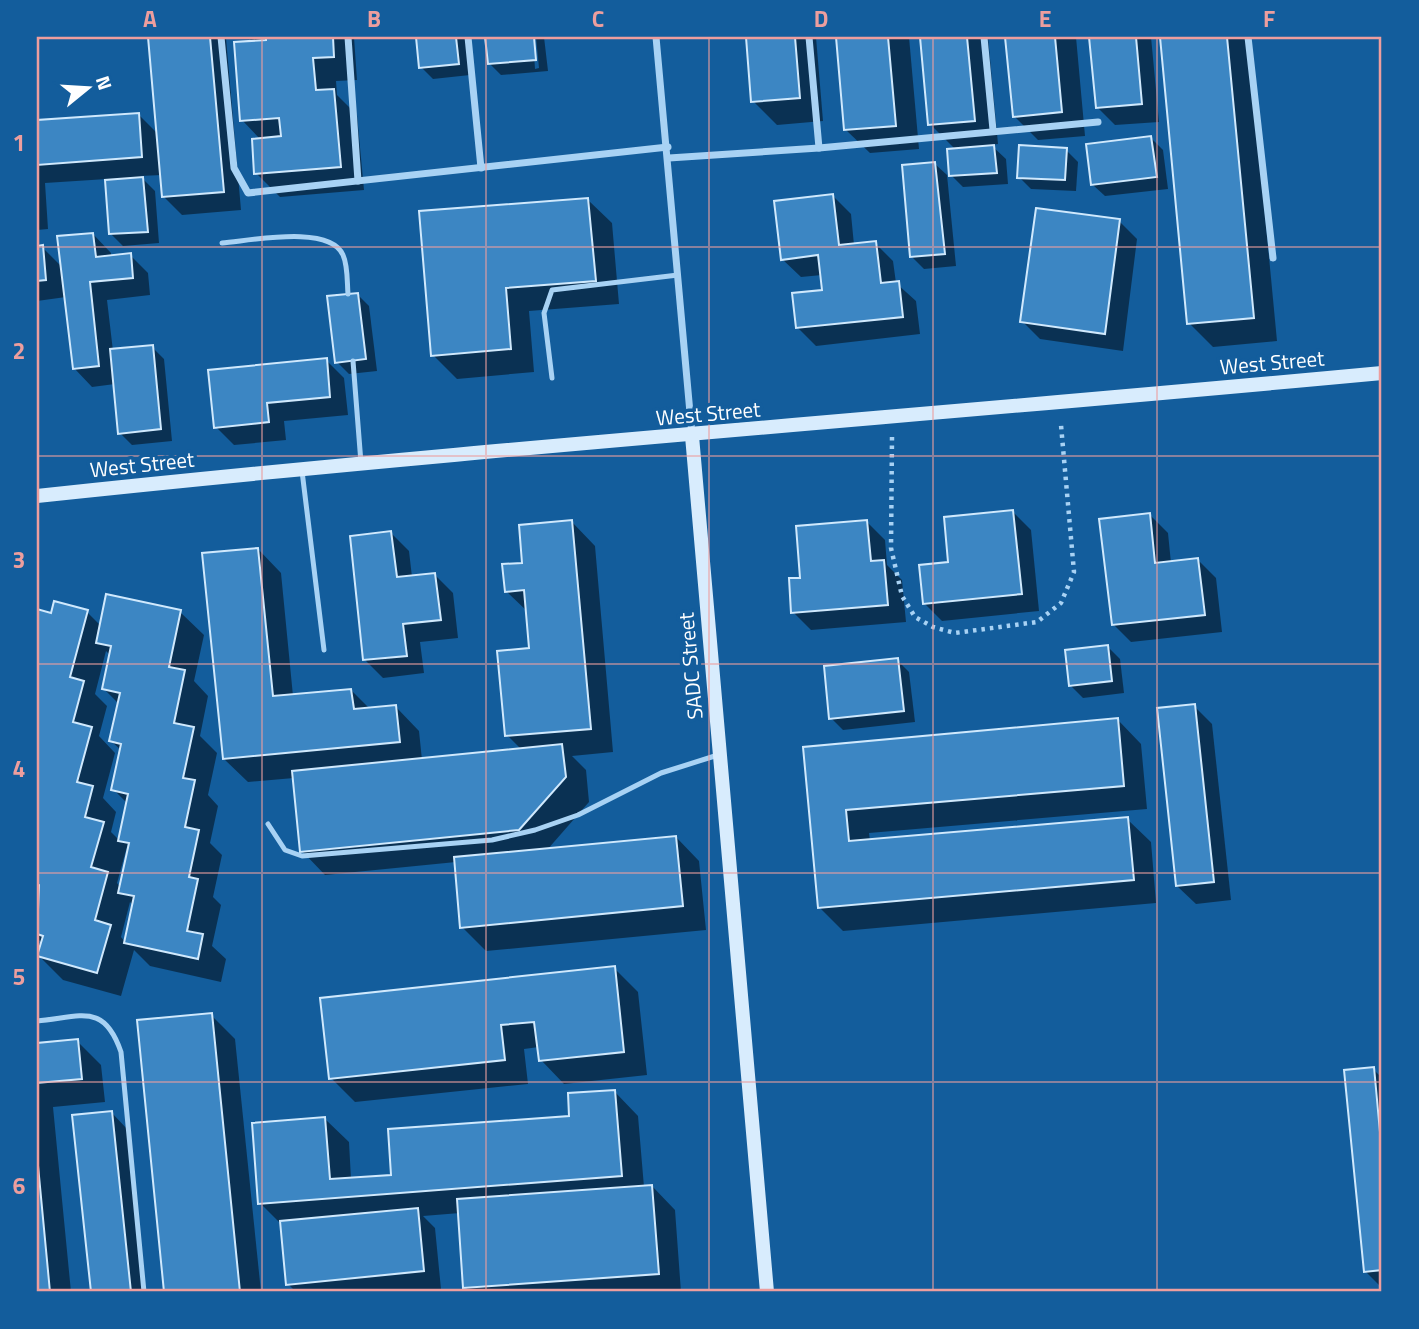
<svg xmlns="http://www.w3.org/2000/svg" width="1419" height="1329" font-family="'Titillium Web',sans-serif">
<rect width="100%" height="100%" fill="#135d9c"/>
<g fill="#0007" fill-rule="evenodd">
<path d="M150,37L226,38L241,210L182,215L164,197L162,175L140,176L155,191L159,243L123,246L111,234L107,179L45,183L48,229L37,230V122L138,114L158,134Z"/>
<path d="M248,37H354L357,80L336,81L337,95L357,115L364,190L280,197L256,173L261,140L242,120L254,43Z"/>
<path d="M418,37H465L470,75L433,79L421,67Z"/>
<path d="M487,37H533L535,69L539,68L536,37H544L548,71L501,75L489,63Z"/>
<path d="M748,37H816L823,121L777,125L753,101Z"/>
<path d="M838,37H909L919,149L870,153L846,130Z"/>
<path d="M922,37H988L998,144L991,145L1006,159L1008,184L963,187L951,175L956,150L930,124Z"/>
<path d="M1007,37H1076L1085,136L1038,140L1014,116Z"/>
<path d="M1091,37H1151L1159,122L1115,125L1097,107Z"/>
<path d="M1162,37H1248L1277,341L1213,347L1189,323Z"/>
<path d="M1151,138L1163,150L1168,189L1105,196L1093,185Z"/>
<path d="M1066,150L1078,162L1076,191L1031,189L1019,177Z"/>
<path d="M935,164L947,175L956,266L924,269L912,257Z"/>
<path d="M833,196L851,214L854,245L875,243L893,261L896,283L916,301L920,334L816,346L798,328L824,291L822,275L801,277L782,259Z"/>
<path d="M588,200L612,223L619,304L529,311L534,372L457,379L433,355Z"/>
<path d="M1119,221L1137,239L1123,351L1040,339L1022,321Z"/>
<path d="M93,234L111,253V257L130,255L148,273L150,295L107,300L113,351L152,347L164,359L172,441L132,445L120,433L115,384L92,387L74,368L66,297L37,301V247H42L63,268Z"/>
<path d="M357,294L369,306L377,371L349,374L337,362Z"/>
<path d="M326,360L344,378L348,415L284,421L286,440L234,445L216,427Z"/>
<path d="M1013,512L1031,530L1039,611L942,621L924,603L950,564Z"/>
<path d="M1150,515L1168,533L1171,563L1198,560L1216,578L1222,632L1131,642L1113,624Z"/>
<path d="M572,522L595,546L613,752L572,756L586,770L589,802L547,850L676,837L699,861L706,930L486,951L462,927L456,862L325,875L302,851L294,778L248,782L224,759L258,549L281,573L293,696L351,690L370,709L396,707L419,731L422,760L522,750L507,735L531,649L528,612L506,591L523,564Z"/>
<path d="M867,522L885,540L887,565L902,580L906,622L811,630L793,612L802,579Z"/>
<path d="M391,533L409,551L412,577L435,575L453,593L458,638L420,642L424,673L383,678L365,660Z"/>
<path d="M37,611L52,616L87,612L101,626L180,612L204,635L194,681L208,696L200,736L217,753L208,795L218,806L210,843L222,855L213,897L221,905L212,946L226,959L221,982L150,966L134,950L121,996L63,980L39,956L43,944L37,938ZM106,651L111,656L104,689L119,704L111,741L122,751L113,789L127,803L119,840L111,832L116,812L103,798L115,753L99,736L107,706L95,694ZM128,843L131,844L121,888L117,883ZM130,902L134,906L126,943L121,937Z"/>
<path d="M1108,647L1120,659L1124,693L1083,698L1071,686Z"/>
<path d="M897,660L909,672L915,722L843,730L831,718Z"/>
<path d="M1194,706L1212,724L1231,900L1196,904L1177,886Z"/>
<path d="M1118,720L1141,744L1147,809L869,833L870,841L1127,819L1151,842L1156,903L843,931L819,907L805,748Z"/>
<path d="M614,968L638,992L647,1075L564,1084L541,1060L539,1047L524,1049L528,1084L355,1102L331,1078Z"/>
<path d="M211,1015L235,1039L261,1292H166L139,1022Z"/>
<path d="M77,1041L101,1065L105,1102L53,1107L71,1292H37V1045Z"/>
<path d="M1373,1069L1382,1078V1288L1365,1271Z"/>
<path d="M615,1092L638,1116L644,1187L652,1186L675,1210L681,1292H471L465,1287L460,1213L423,1216L435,1228L441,1289L405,1292H296L288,1284L282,1225L260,1203L325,1119L349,1142L351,1179L393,1176L571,1117Z"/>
<path d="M111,1112L129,1131L146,1292H93L74,1116Z"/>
</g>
<g fill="#3c86c3" stroke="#d0e9fd" stroke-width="2">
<path d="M148,37H210L224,192L162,197Z"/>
<path d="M266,37H333L334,57L313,58L316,90L334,89L341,167L254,174L252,139L281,136L279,118L240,121L234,42L266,40Z"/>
<path d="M416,37H456L459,64L419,68Z"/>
<path d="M485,37H534L536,60L488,64Z"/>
<path d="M746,37H795L800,98L751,102Z"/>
<path d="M836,37H888L896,126L844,130Z"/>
<path d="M920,37H967L975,121L928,125Z"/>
<path d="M1005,37H1055L1062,112L1013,117Z"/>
<path d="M1089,37H1136L1142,104L1096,108Z"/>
<path d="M1160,37H1227L1254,318L1187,324Z"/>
<path d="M139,113L142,157L37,165V120Z"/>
<path d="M1151,136L1157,177L1091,185L1086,144Z"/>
<path d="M994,145L997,173L949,176L947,149Z"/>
<path d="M1019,145L1067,148L1065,180L1017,178Z"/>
<path d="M935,162L945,254L910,257L902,165Z"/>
<path d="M143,177L148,232L109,234L105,180Z"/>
<path d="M833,194L839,245L876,241L881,283L899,281L903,317L796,328L792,293L822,290L818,255L781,260L774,201Z"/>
<path d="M588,198L596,281L506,288L511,349L431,356L419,211Z"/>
<path d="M1036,208L1120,219L1105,334L1020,322Z"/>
<path d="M93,233L96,257L131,253L133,278L90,282L99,366L73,369L57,236Z"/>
<path d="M43,245L46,280L37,281V246Z"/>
<path d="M358,293L366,359L335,363L327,296Z"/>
<path d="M153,345L161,429L118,434L110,349Z"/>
<path d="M327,358L330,397L267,403L269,422L214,428L208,370Z"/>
<path d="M1013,510L1022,594L923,604L919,565L948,562L944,517Z"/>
<path d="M1150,513L1155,563L1198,558L1205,615L1112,625L1099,519Z"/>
<path d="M572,520L591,729L505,736L497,651L529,648L524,590L505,592L502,564L522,563L519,525Z"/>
<path d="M867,520L871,561L884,560L888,605L791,613L789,578H800L796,526Z"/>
<path d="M391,531L397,577L435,573L441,620L403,624L407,656L363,660L350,536Z"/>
<path d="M258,548L273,696L351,689L354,709L396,705L400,742L223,759L202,553Z"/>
<path d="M106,594L181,610L169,667L185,670L174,723L194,727L183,778L195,780L185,827L199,830L189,877L198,879L187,931L203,934L198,959L124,943L134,896L118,893L129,843L118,841L128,794L111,790L121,744L109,741L120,693L102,689L111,646L96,643Z"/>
<path d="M54,601L88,610L70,677L84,681L73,722L92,727L77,782L93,786L85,817L104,822L91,867L108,872L95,920L111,925L97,973L37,956L43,936L37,934L39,885L37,884V609L51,613Z"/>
<path d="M1108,645L1112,681L1069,686L1065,650Z"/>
<path d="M898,658L904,711L829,719L824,666Z"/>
<path d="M1195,704L1214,882L1176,886L1157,708Z"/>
<path d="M1118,718L1124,786L846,810L849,841L1128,817L1134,880L818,908L803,747Z"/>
<path d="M562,744L566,777L519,830L300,852L292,771Z"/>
<path d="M676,836L683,906L460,928L454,857Z"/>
<path d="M615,966L624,1052L539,1061L534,1022L501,1025L505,1060L329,1079L320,998Z"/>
<path d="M212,1013L240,1292H164L137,1020Z"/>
<path d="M78,1039L82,1079L37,1083V1043Z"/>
<path d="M1374,1067L1382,1154V1270L1364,1272L1344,1070Z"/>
<path d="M615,1090L622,1176L258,1204L252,1123L325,1117L330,1179L391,1175L388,1129L569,1116L568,1093Z"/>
<path d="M112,1111L131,1292H91L72,1115Z"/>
<path d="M37,1155L50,1292H37Z"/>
<path d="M652,1185L659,1274L463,1288L457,1199Z"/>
<path d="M418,1208L424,1271L286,1285L280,1221Z"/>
</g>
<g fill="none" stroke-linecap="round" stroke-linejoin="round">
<path stroke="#a8d2f4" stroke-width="4.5" stroke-dasharray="3.5 5" stroke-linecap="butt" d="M892,437L891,548L902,596L915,617L933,627L955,633L1037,622L1061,603L1074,572L1061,425"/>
<g stroke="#a8d2f4" stroke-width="5">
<path d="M222,243C249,241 330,224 343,255C348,266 347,282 348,294"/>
<path d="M353,361L361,463"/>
<path d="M552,378L544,313L552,290L678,275"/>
<path d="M302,471L324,650"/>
<path d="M268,824L285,850L302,856L492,840L535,830L578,815L661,773L718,755"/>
<path d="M37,1021C81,1017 104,1002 121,1052L144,1292"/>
</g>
<g stroke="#a8d2f4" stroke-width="7">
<path d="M221,37L234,168L248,193L668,147"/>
<path d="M348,37L358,181"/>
<path d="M468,37L481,168"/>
<path d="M656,37L692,435"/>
<path d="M809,37L819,148"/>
<path d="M984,37L993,130"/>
<path d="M1248,37L1273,258"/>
<path d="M669,158L819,148L1098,122"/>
</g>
<g stroke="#d8ecfd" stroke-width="14">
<path d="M692,436L767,1292"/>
<path d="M37,496C484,448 934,415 1382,373"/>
</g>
</g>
<path fill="none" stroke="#ed9e9e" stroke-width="2" stroke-opacity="0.55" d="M262,37V1292M486,37V1292M709,37V1292M933,37V1292M1157,37V1292M37,247H1382M37,456H1382M37,664H1382M37,873H1382M37,1082H1382"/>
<g text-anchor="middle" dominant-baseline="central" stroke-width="7" stroke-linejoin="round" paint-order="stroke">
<g font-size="21" fill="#fff" stroke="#135d9c">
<text transform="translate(1272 362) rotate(-5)">West Street</text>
<text transform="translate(708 413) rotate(-5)">West Street</text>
<text transform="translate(142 464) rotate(-6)">West Street</text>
<text transform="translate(690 666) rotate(-95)">SADC Street</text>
</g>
</g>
<rect width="1419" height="1329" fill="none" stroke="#135d9c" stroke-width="77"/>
<g transform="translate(88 88) rotate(72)" stroke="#135d9c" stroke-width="5" paint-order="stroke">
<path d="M0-5L12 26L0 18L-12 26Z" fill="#ffffff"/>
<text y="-10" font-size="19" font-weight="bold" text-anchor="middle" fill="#ffffff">N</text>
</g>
<rect x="38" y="38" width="1342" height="1252" fill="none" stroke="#ed9e9e" stroke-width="2.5"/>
<g font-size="23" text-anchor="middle" font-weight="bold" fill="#ed9e9e">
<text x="150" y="27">A</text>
<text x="374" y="27">B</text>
<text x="598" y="27">C</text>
<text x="821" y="27">D</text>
<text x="1045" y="27">E</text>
<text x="1269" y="27">F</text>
<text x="19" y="151">1</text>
<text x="19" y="359">2</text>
<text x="19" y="568">3</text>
<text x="19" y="777">4</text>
<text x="19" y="985">5</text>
<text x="19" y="1194">6</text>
</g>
</svg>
